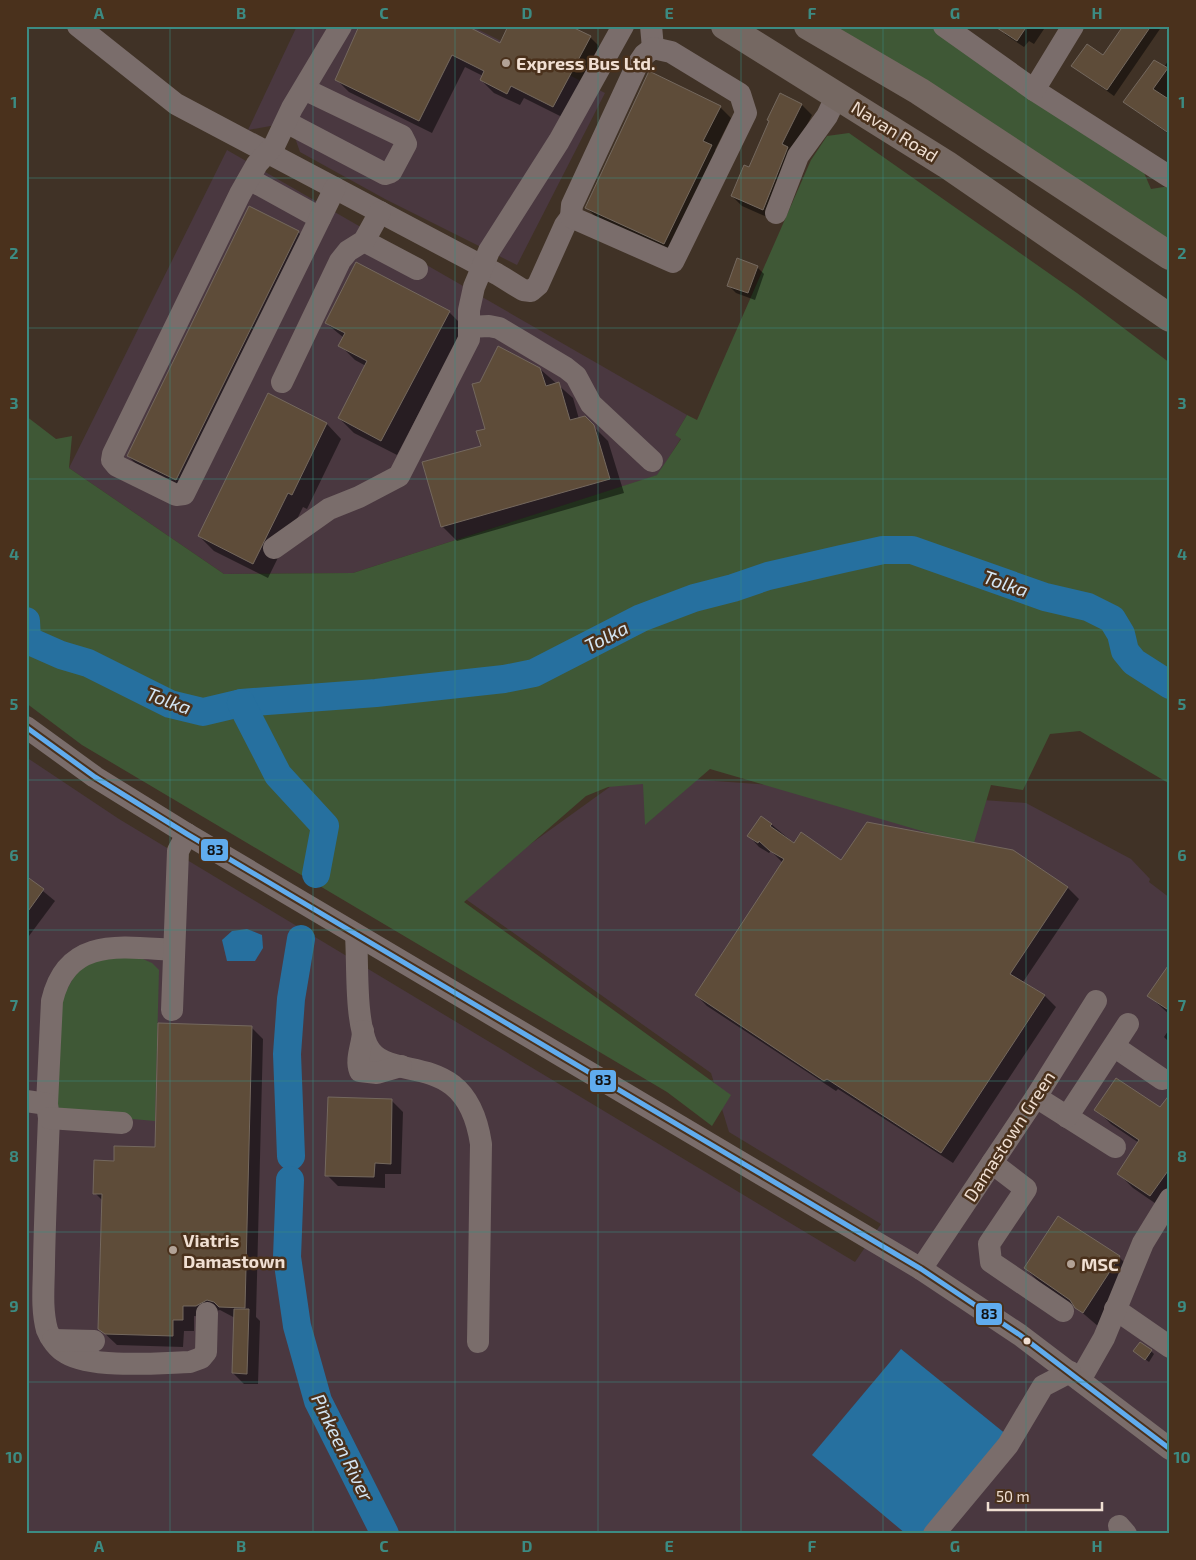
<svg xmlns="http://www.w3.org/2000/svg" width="1196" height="1560" font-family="'Exo 2',sans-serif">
<rect width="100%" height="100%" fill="#403226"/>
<g fill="#4a3840">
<path d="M297,26H471L605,93L517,265L385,199L300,152L293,132L276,125L248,130Z"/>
<path d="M227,150L687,415L675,435L681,438L658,475L353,573L224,574L69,468Z"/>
<path d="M26,757L119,819L855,1262L881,1224L729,1132L711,1073L460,895L618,781L660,777L1026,803L1131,859L1150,879L1149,882L1170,898V1534H26Z"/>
</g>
<g fill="#3f5836">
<path d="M832,26H932L1019,89L1142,168L1151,189L1170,186V244Z"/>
<path d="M849,133L1077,293L1170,363V679L1149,667L1131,649L1123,628L1107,611L1071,598L1024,586L920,544L887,545L801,560L660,606L607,627L560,656L531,670L483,677L194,706L170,700L95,664L178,717L239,711L264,713L476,693L545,680L621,635L768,585L890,557H917L1029,604L1083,609L1097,617L1108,628L1113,649L1144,679L1170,694V784L1080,731L1050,734L1023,790L991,785L973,846L710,769L645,825L643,784L608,787L586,796L464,902L731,1095L712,1126L667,1092L82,745L26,703V416L56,439L72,436L69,468L224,574L353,573L657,475L681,439L675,435L687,415L697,420L811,160L827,136Z"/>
<path d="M136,956L152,963L159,970L155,1121L64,1113L53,1101L58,1006L77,971L98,959Z"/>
</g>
<g fill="#26709f">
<path d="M247,929L262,935L263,948L255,961H227L222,940L232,931Z"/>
<path d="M901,1349L1007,1435L924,1534H906L812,1455Z"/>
</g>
<g fill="#0007">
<path d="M1001,26H1046L1034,44L1029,41L1024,47L1006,35L999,28Z"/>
<path d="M1126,26H1170V32L1162,26L1114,96L1072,66L1104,57Z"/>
<path d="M590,37L603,50L566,119L524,98L520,105L494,93L481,80L483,76L465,67L432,133L349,92L336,79L501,45Z"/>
<path d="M1170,58V135L1125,103L1164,67Z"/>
<path d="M781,95L802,105L812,115L793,153L774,220L742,206L732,196L749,169Z"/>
<path d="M720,107L731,118L715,150L723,158L675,254L598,219L587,208Z"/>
<path d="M298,232L313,247L191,494L143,471L128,456Z"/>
<path d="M757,267L764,274L755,300L736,293L729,286Z"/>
<path d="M449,312L464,327L397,455L354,433L339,418L366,366L355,360L340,345L344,338L326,323Z"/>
<path d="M540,369L573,398L579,419L593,426L608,441L624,493L457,541L442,526L482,446L487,430Z"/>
<path d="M268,395L327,424L341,439L307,509L303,507L268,578L214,551L199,536Z"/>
<path d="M771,824L795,844L842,862L1012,851L1068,888L1079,899L1023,982L1045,996L1056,1007L953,1163L838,1089L836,1091L707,1006L696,995L783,863L771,851L769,853L759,847L749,836Z"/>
<path d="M26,877L55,901L26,940Z"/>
<path d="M1170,965V1015L1149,996Z"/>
<path d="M252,1028L263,1039L256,1317L260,1321L258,1384H244L233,1373L235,1318L220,1310L212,1312L207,1317L194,1316V1331H184L183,1347L117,1345L99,1328L103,1201L95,1193L115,1162L156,1148Z"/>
<path d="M1170,1028V1043L1164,1037Z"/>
<path d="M1170,1096V1204L1165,1210L1133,1188L1118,1173L1139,1143L1111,1124L1096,1109H1161Z"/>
<path d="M392,1101L403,1112L401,1174H385V1188L338,1186L327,1175Z"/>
<path d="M1119,1257L1134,1272L1099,1327L1078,1309L1040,1283L1025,1268Z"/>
<path d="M1151,1351L1154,1354L1149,1362L1138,1354Z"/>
</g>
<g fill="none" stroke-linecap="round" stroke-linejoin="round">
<path stroke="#26709f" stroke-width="4.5" d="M352,694L354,706"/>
<g stroke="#26709f" stroke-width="28">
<path d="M26,621L27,640L61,655L88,663L170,704L203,712L241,703L376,693L504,679L534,673L641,618L694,598L733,588L768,576L842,559L883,550H912L1045,597L1088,607L1112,619L1121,634L1125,651L1134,662L1170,685"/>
<path d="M241,703L278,775L325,826L316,874"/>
<path d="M291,1156L287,1054L291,999L301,939"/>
<path d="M290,1180L287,1257L297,1326L318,1401L385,1534"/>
</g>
</g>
<g fill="#5e4c39" stroke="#74685e">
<path d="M359,26H467L500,43L508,26H570L591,36L553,107L511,86L507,94L480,80L484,71L452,55L419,121L335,80Z"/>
<path d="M994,26H1027L1017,41Z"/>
<path d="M1123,26H1151L1107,90L1071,66L1087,44L1103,55Z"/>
<path d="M1154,60L1168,68L1153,89L1170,100V134L1123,102Z"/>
<path d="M649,71L721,106L703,141L712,145L664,244L585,208Z"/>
<path d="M780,93L802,104L782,144L788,147L763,210L731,196L744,165L749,167L769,121L767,120Z"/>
<path d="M249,206L299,231L176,480L127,456Z"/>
<path d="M737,258L758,266L748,293L727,286Z"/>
<path d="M356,262L450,311L381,441L338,418L367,361L338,346L345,333L325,323Z"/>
<path d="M498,346L540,368L546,386L559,382L570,420L585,416L594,425L610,479L441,527L422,462L481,446L476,431L485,429L472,384L480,382Z"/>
<path d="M268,393L327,423L292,495L288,493L253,564L198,536Z"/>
<path d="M761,816L772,824L770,826L794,843L801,832L841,860L867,822L1013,850L1068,887L1010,974L1045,995L941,1153L827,1079L824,1081L695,995L784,859L770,851L759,841L758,843L747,836Z"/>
<path d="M26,876L44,889L26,914Z"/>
<path d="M1170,963V1011L1147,996Z"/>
<path d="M158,1023L252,1026L245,1308L219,1307L214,1302L207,1300L196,1306H183V1320H173V1336L105,1334L98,1329L102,1194H93L94,1160L114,1161V1146L155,1147Z"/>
<path d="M1116,1078L1160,1107L1170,1094V1168L1150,1196L1117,1174L1139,1140L1094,1110Z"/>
<path d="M328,1097L392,1099L391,1164L375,1163L374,1177L325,1176Z"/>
<path d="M1058,1216L1120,1256L1083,1313L1075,1308L1070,1300L1024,1268Z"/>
<path d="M234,1309H249L247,1374L232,1373Z"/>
<path d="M1140,1342L1152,1350L1145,1360L1133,1351Z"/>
</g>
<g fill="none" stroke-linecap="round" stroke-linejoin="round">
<g stroke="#7a6d6b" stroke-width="22">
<path d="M78,26L176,104L497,274L523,290L531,291L538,285L565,225L571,217"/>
<path d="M651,26L653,48"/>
<path d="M944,26L1034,90L1170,177"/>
<path d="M653,48L671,52L740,94L746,113L673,262L571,217L572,205L636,67L644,55Z"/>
<path d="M1034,90L1073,26"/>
<path d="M286,122L385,174L391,172L406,144L402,136L304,89"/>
<path d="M249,179L320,218"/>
<path d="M335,188L184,494L176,495L117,466L112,460L113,454L240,194L257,164L275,144L292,108L341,26"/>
<path d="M776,213L798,156L827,116L837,95"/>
<path d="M364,241L417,269"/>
<path d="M469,327L489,326L499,328L566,368L576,376L591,404L652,461"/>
<path d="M282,382L340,261L348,251L364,241L380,212"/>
<path d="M274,548L329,509L359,497L399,476L469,339V310L474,287L489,251L559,141L623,26"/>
<path d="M26,727L95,777L187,834L921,1269L1020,1335L1170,1449"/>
<path d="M356,935C358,964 355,1019 367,1045C387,1087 466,1043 481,1144L478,1342"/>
<path d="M174,950C122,947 67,936 52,1001L47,1104L49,1118C47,1166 45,1214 44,1262C44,1284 41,1308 47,1330C50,1338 58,1349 66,1353C93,1369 158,1363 190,1362L201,1358L206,1352L207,1313"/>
<path d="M172,1010L178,851L187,834"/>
<path d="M363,1031C363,1044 355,1059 360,1071L377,1073L401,1066"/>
<path d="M1115,1047L1162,1079"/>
<path d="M1036,1097L1115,1147"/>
<path d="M26,1101L47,1104"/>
<path d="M1067,1117L1128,1024"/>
<path d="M49,1118L122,1123"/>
<path d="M992,1163L1026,1189L989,1244L991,1262L1063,1311"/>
<path d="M921,1269L1036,1097L1096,1001"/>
<path d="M1115,1309L1170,1347"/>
<path d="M53,1340L94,1341"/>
<path d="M1080,1380L1104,1338L1143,1243L1170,1199"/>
<path d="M1119,1526L1126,1534"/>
<path d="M934,1534L1008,1445L1043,1386L1070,1372"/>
</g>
<g stroke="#756862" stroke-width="28">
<path d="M725,26L946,164L1170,318"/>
<path d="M808,26L919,91L1170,256"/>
</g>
<defs>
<path id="bus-1" d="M26,727L95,777L187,834L921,1269L1020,1335L1170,1449"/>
</defs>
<use href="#bus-1" stroke="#4a311c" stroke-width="9"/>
<use href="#bus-1" stroke="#60acee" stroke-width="5"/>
</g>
<path fill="none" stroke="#3c8b82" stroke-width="1" stroke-opacity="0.55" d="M170,26V1534M313,26V1534M455,26V1534M598,26V1534M741,26V1534M883,26V1534M1026,26V1534M26,178H1170M26,328H1170M26,479H1170M26,630H1170M26,780H1170M26,930H1170M26,1081H1170M26,1232H1170M26,1382H1170"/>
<g fill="#b2a296" stroke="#4a311c" stroke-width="2">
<circle cx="506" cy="63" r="5"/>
<circle cx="173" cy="1250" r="5"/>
<circle cx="1071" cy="1264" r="5"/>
</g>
<circle fill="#f0dfd2" stroke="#4a311c" stroke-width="2" cx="1027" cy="1341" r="4.5"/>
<g text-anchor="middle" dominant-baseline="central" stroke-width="5" stroke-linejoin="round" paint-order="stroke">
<g font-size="18" font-weight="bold" fill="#f0dfd2" stroke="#4a311c" text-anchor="start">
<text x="516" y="63">Express Bus Ltd.</text>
<text x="183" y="1240">Viatris<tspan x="183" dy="21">Damastown</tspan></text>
<text x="1081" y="1264">MSC</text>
</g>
<g font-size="18" fill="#f0dfd2" stroke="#4a311c">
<text transform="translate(895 131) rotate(32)">Navan Road</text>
<text transform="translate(1009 1136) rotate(-57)">Damastown Green</text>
</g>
<g font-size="19" font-style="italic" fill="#d3e5f4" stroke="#4a311c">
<text transform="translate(1006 583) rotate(19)">Tolka</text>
<text transform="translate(606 636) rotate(-27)">Tolka</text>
<text transform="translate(169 700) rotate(20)">Tolka</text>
<text transform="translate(343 1447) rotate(64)">Pinkeen River</text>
</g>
</g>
<g stroke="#4a311c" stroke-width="2">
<rect x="200" y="838" width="29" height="24" rx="5" fill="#60acee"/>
<rect x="589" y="1069" width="28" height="24" rx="5" fill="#60acee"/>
<rect x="975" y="1302" width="28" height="24" rx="5" fill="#60acee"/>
</g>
<g font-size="14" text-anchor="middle" font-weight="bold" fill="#111">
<text x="215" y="855">83</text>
<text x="603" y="1085">83</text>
<text x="989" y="1319">83</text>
</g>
<rect width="1196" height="1560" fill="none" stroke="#4a311c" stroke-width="55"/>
<path d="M988 1502v8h114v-8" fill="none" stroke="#f0dfd2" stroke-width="2.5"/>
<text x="996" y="1502" font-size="15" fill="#f0dfd2" stroke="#4a311c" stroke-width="4" paint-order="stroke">50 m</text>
<rect x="28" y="28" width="1140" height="1504" fill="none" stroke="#3c8b82" stroke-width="2"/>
<g font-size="16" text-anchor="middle" font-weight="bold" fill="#3c8b82">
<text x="99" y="19">A</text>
<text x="241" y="19">B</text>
<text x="384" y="19">C</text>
<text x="527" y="19">D</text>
<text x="669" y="19">E</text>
<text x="812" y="19">F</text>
<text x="955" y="19">G</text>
<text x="1097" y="19">H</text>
<text x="14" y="108">1</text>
<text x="1182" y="108">1</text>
<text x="14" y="259">2</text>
<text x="1182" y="259">2</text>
<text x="14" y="409">3</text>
<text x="1182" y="409">3</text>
<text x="14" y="560">4</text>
<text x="1182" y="560">4</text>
<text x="14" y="710">5</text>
<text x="1182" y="710">5</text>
<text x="14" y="861">6</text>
<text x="1182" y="861">6</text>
<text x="14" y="1011">7</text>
<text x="1182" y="1011">7</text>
<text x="14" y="1162">8</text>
<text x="1182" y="1162">8</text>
<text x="14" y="1312">9</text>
<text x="1182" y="1312">9</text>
<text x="14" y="1463">10</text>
<text x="1182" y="1463">10</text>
<text x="99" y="1552">A</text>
<text x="241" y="1552">B</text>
<text x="384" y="1552">C</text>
<text x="527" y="1552">D</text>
<text x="669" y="1552">E</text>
<text x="812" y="1552">F</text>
<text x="955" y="1552">G</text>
<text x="1097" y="1552">H</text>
</g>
</svg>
